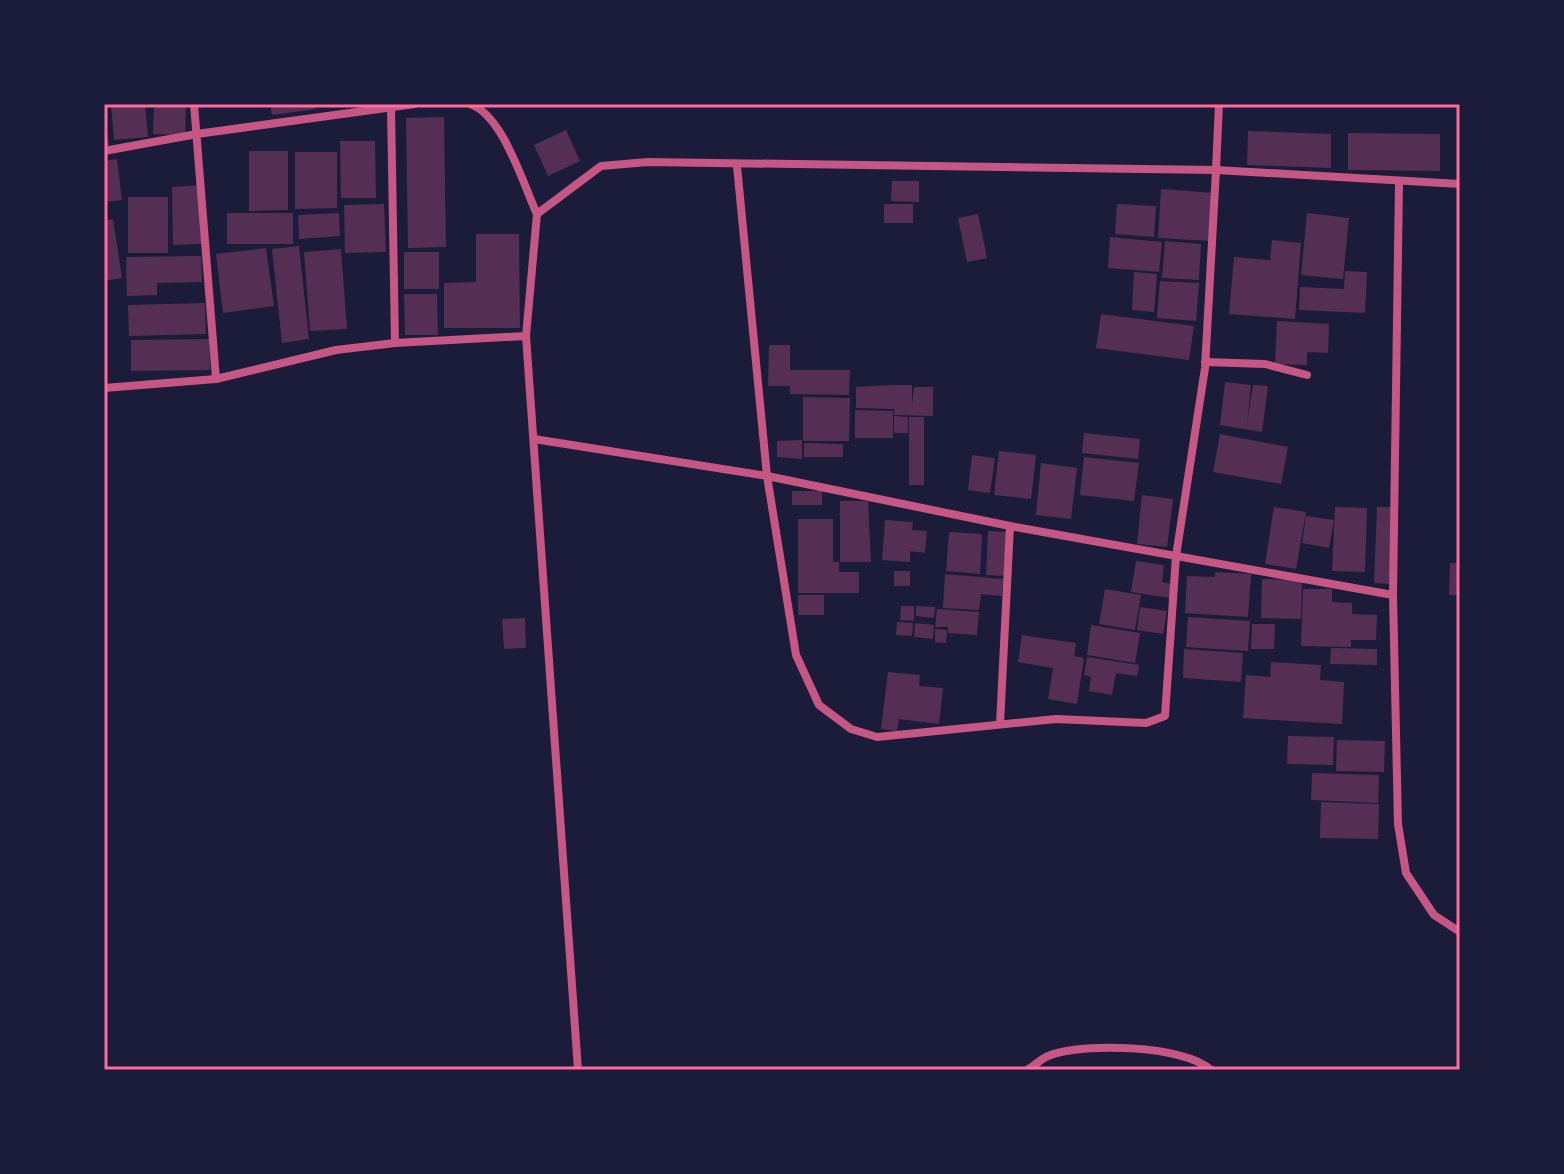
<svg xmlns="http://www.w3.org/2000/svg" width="1564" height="1174" font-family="'Golos Text',sans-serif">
<rect width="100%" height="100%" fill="#1b1b3a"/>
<g fill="#542f53">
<path d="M111,104H145L148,137L114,140Z"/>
<path d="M270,104H315L316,109L272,115Z"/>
<path d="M154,105L186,106L185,135L153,134Z"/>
<path d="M104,114L109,145L104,146Z"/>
<path d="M444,117L446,247L408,248L406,118Z"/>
<path d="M566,130L580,161L548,176L534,145Z"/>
<path d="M1248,131L1331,134V168L1247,165Z"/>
<path d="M1348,133L1440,134V171L1348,170Z"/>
<path d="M340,141H375L376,198H341Z"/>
<path d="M249,151H288V210L249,211Z"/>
<path d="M295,152H337V208L295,209Z"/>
<path d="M117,159L122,200L104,202V161Z"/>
<path d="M892,181H919V202L891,201Z"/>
<path d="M200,185L202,244L173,245L172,187Z"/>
<path d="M1161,189L1214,193L1211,241L1158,238Z"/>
<rect x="128" y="197" width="40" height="56"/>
<path d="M384,204L386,252L345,253L344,205Z"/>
<rect x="884" y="204" width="29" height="19"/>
<path d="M1117,204L1156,206L1154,237L1115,234Z"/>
<rect x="227" y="213" width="66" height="31"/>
<path d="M339,213L340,236L299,239L298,215Z"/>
<path d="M1307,213L1349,218L1343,279L1301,275Z"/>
<path d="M978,214L987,258L967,262L958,218Z"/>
<path d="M113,219L122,278L104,281V221Z"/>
<path d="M476,234H519L520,328H444V283L476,282Z"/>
<path d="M1110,237L1162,242L1159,272L1108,268Z"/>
<path d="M1272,240L1301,243L1295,319L1229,314L1234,257L1270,260Z"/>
<path d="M1165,241L1201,244L1199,280L1162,278Z"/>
<path d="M299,246L309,339L282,343L272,249Z"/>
<path d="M266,248L274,306L223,313L216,254Z"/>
<path d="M341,249L347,329L310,331L304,252Z"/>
<rect x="404" y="252" width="35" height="37"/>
<path d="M201,256L202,282L157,283V295L127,296L126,257Z"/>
<path d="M1345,271L1367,272L1365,313L1299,310L1300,287L1344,289Z"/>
<path d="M1134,272L1157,274L1154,312L1132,310Z"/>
<path d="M1160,281L1199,283L1196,321L1157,318Z"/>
<path d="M404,294H437L438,335H405Z"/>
<path d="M205,303L206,334L129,336L128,305Z"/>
<path d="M1101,314L1194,326L1189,360L1096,348Z"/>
<path d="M1277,321L1329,324L1328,353L1307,352V365L1275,364Z"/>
<path d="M209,339L210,370L131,371V340Z"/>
<path d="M769,345H790V370H850L849,395L790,394V386H768Z"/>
<path d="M1225,382L1251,385L1247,424L1253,385L1268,386L1262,432L1220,425Z"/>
<path d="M894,385H912V405L914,387H933V416L894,415V409L856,408V387Z"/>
<path d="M803,397L850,398L849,441H803Z"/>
<path d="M855,410L893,411V438H855Z"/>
<path d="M894,416L908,417V433H894Z"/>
<rect x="909" y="417" width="15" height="68"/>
<path d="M1084,433L1140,439L1138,459L1082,453Z"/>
<path d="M1220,434L1288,447L1281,484L1213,472Z"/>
<path d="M802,440V459L777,457V441Z"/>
<path d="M804,443L843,444V457H804Z"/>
<path d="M999,451L1036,455L1031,499L994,495Z"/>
<path d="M972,455L995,458L990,493L968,490Z"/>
<path d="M1084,457L1139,463L1134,501L1080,495Z"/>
<path d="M1041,463L1077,468L1071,519L1036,515Z"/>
<rect x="792" y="491" width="30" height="14"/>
<path d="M1142,495L1173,499L1167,547L1137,544Z"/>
<path d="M840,501H868L871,562H840Z"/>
<path d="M1274,507L1306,512L1296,569L1265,564Z"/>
<path d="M1335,507L1367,508L1365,572L1332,571Z"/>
<path d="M1377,507H1393L1390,584L1374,583Z"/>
<path d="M1306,516L1334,520L1329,548L1302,543Z"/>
<path d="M798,519H833V562H839V572H859V593H798Z"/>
<path d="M885,520L913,522L912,530L927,531L925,553L910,551V562L882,560Z"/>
<path d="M988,531L1007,532L1005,576L986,575Z"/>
<path d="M949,532L982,534L980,574L946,571Z"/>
<path d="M1136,561L1164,565L1162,582L1172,584L1170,598L1131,592Z"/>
<path d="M1450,563H1460V595H1449Z"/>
<rect x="894" y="571" width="16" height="15"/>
<path d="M1215,572L1251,574L1248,617L1185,613L1187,576L1215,577Z"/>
<path d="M945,574L1003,579L1002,596L981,594L979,610L943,608Z"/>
<path d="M1262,579L1302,580L1301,619L1261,618Z"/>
<path d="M1105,589L1141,595L1135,630L1099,624Z"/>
<path d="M1303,589H1332V602L1352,603V614L1377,615L1376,640H1351V647L1301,646Z"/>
<rect x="798" y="595" width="26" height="20"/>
<path d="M901,606H914V621L900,620Z"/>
<path d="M916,606L935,607L934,618L916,616Z"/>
<path d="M1140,607L1167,611L1163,634L1137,630Z"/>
<path d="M937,609L979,612L977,635L948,633V627H935Z"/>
<path d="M1188,617L1250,621L1248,651L1186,647Z"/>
<path d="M525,618L526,648L504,649L502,619Z"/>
<path d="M897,622L913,623L912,636L896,635Z"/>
<path d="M915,623L934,625L933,639L914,637Z"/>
<path d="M1252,624H1275L1274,649H1251Z"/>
<path d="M1091,625L1140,633L1135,663L1087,655Z"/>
<path d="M935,629L947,630L946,643L935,642Z"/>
<path d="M1022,635L1076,643L1074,656L1084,658L1077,704L1048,699L1053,668L1018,662Z"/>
<path d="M1331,648L1377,649V665L1330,664Z"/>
<path d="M1184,649L1243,653L1241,682L1183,678Z"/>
<path d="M1087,657L1139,665L1137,676L1116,673L1112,695L1089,691L1091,677L1084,675Z"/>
<path d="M1271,662L1321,665L1320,680L1344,682L1342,724L1243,718L1246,675L1270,677Z"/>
<path d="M888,672L920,675L919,686L943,688L939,724L899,719L897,731L881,729Z"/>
<path d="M1288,736L1334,737L1333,765L1287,764Z"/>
<path d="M1337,740L1385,741L1384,772L1336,771Z"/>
<path d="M1312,773L1379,775L1378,803L1311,800Z"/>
<path d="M1321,802L1379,804L1378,839L1320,838Z"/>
</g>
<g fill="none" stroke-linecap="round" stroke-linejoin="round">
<g stroke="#c65784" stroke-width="8">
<path d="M194,104L216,379L336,350L395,343L526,336"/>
<path d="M470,104C503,115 523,184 537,214"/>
<path d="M391,107L395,343"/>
<path d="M104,151L197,134L415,104"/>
<path d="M737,166L767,476L796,655L819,705L851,729L877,737L1056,719L1146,723L1165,716L1176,556L1205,368L1216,170L1460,184"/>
<path d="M1399,183L1393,595L1398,824L1406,873L1434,915L1460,932"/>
<path d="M1205,362L1265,364L1307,375"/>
<path d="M104,388L216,379"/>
<path d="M534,439L767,476L1010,526L1393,595"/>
<path d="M1000,724L1010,526"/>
<path d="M578,1070L526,336L537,214L601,166L648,162L1216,170L1219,104"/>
<path d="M1027,1070C1034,1066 1041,1059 1048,1056C1081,1042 1185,1045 1211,1070"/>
</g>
</g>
<rect width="1564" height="1174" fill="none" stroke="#1b1b3a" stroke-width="212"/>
<rect x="106" y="106" width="1352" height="962" fill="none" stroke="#ff6b9d" stroke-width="3"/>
</svg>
